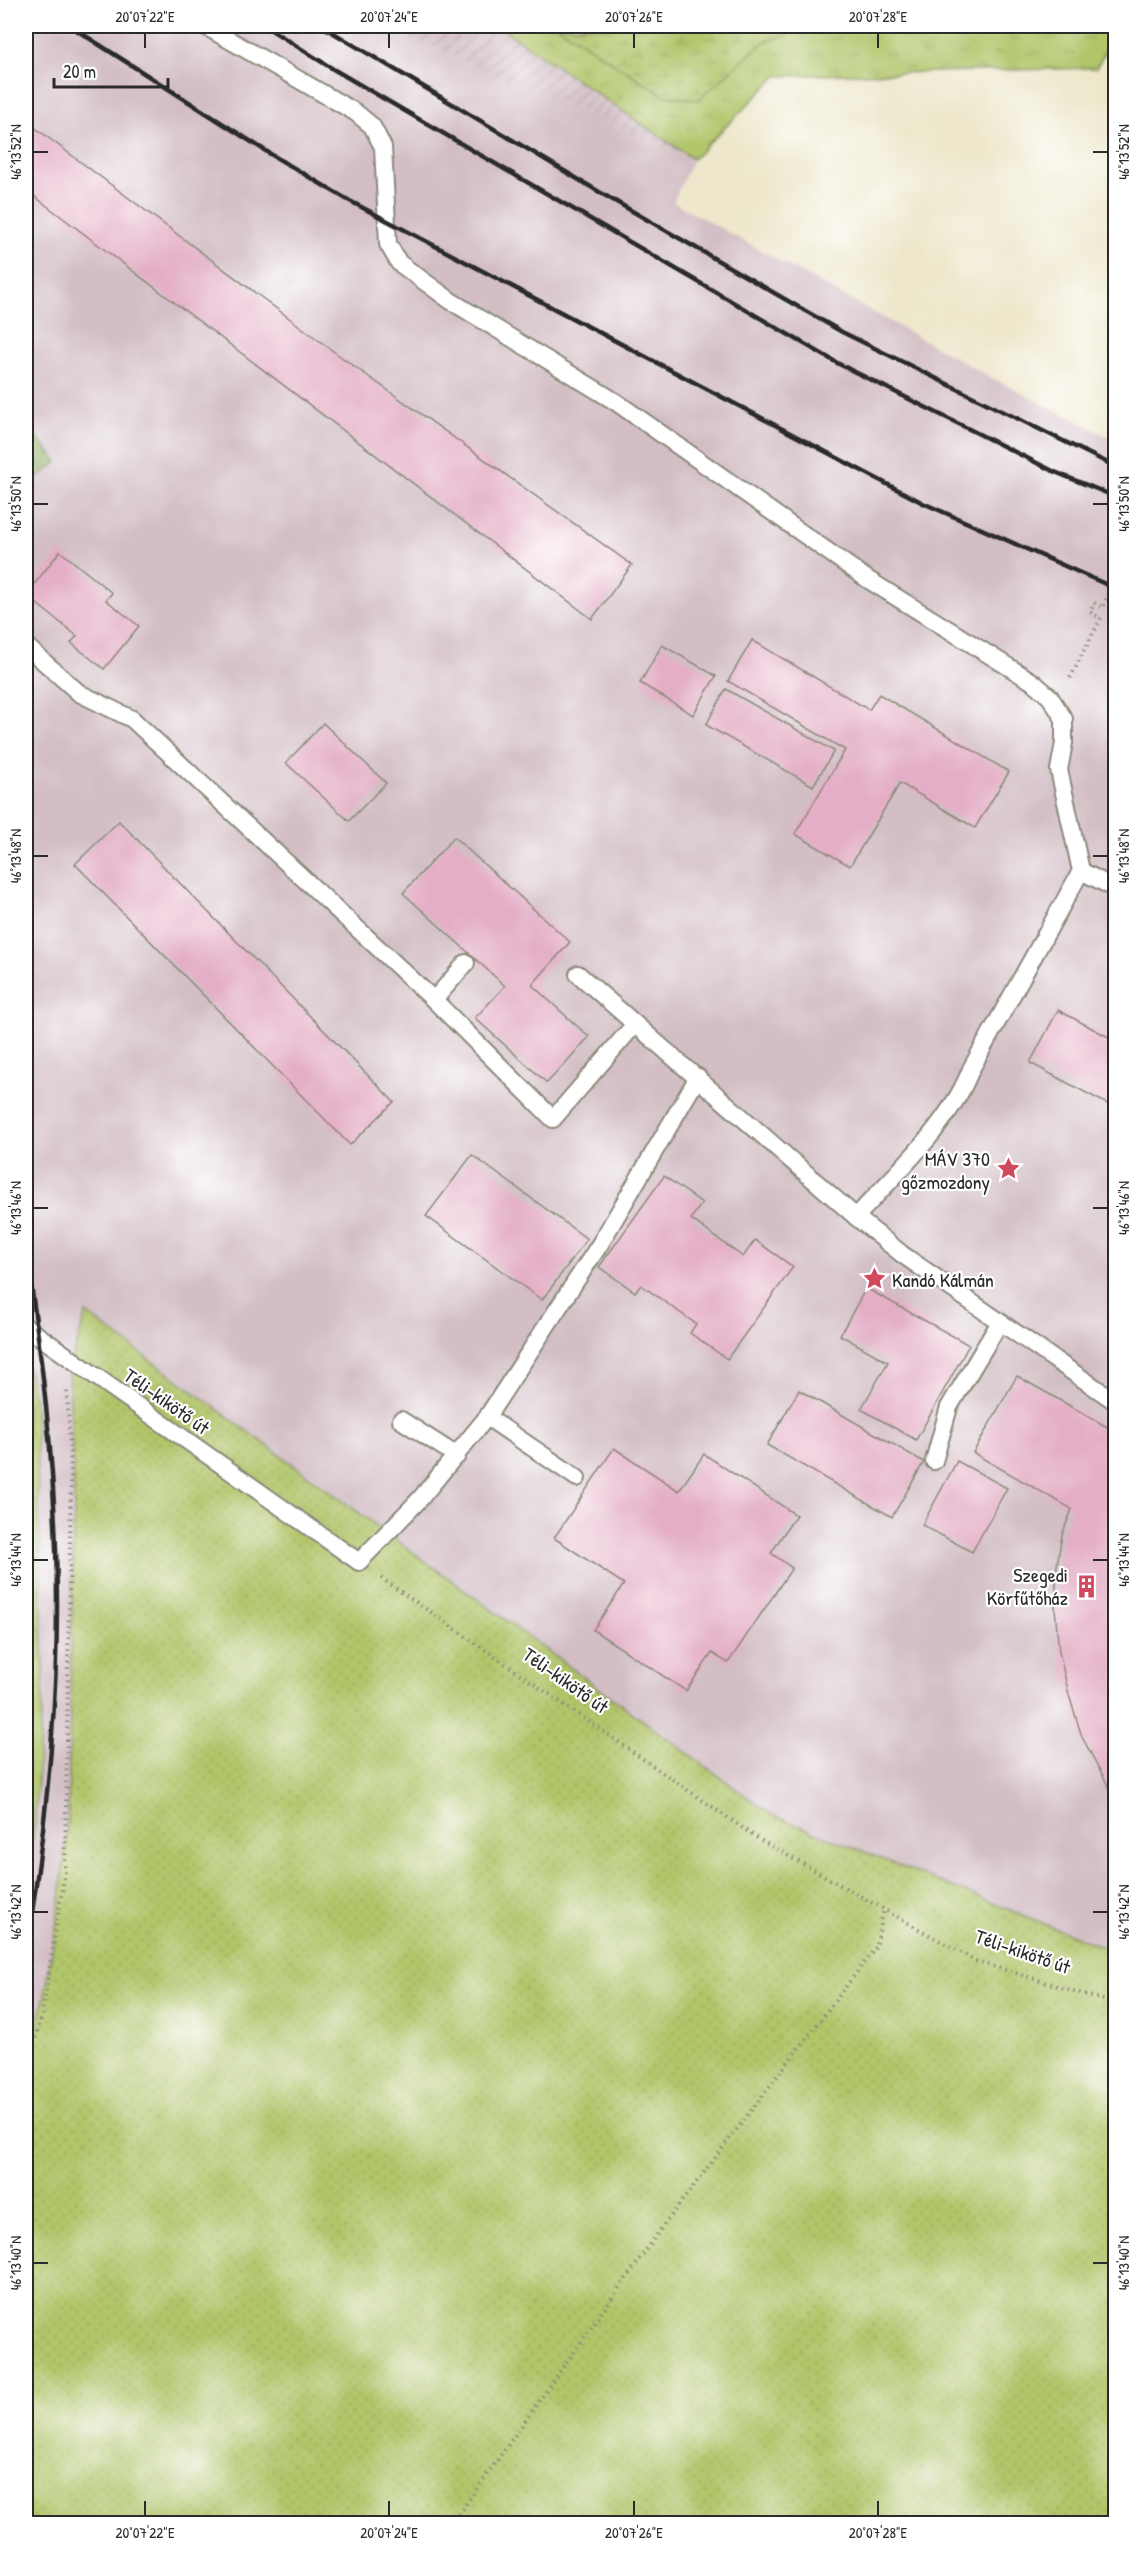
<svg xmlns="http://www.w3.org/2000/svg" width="1141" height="2549" font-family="'Patrick Hand',sans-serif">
<defs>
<pattern id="industrial-furrows" width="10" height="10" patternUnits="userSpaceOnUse" patternTransform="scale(1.5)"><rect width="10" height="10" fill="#d2bec4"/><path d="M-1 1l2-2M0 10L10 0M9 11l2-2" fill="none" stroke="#b4a3a9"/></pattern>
<pattern id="grass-tufts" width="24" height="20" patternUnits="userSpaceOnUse" patternTransform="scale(1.5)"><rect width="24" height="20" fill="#b1c569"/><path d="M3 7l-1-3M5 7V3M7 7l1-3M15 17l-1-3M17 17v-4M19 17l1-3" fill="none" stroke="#98a95b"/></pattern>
<pattern id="forest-crowns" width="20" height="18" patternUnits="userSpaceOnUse" patternTransform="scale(1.5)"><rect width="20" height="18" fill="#8caa5d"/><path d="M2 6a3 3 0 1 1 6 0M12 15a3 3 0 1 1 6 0" fill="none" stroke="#738b4d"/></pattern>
<pattern id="wetland-marsh" width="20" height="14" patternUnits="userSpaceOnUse" patternTransform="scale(1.5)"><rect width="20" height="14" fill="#b1c569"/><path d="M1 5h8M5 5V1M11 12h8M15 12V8" fill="none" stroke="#98a95b"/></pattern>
<pattern id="park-dots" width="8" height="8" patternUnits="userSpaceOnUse" patternTransform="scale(1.5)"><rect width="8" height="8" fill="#b1c569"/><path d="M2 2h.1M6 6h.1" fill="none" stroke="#98a95b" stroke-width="1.8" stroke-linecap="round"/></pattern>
</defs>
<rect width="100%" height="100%" fill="#fff"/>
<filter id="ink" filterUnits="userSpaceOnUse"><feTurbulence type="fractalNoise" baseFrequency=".0167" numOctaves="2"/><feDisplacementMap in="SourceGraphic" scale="12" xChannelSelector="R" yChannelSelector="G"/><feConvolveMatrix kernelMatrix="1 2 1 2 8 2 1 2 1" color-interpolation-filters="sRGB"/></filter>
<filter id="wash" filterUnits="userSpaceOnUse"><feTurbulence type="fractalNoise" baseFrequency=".008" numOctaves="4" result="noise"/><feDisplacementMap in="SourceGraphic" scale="24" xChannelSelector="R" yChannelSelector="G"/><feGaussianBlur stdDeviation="1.35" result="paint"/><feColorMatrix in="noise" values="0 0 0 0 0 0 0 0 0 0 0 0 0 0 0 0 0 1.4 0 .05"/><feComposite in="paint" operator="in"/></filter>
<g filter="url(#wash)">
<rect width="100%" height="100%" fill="#eee7cb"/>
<path fill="url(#industrial-furrows)" d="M381,26H1115L1116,35L1096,68L777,76L693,159Z"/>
<path fill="#d2bec4" d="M26,26H381L693,159L673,202L996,380L1115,440V1952L772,1815L86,1313L69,1371L74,1497L68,1816L60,1902L44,2000L26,2069V1875L34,1833L44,1673L35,1404L26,1360V486L58,462L26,425Z"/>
<g fill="url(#grass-tufts)" stroke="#6e784a" stroke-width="1.5">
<path d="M498,26H1115L1116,35L1096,68L777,76L693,159Z"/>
<path d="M26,1360L35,1404L44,1674L34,1833L26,1875Z"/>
</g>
<path fill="url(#forest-crowns)" stroke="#5c6a44" stroke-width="1.5" d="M26,425L58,462L26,486Z"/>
<path fill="url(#wetland-marsh)" stroke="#6e784a" stroke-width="1.5" d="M557,26H849L809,27L764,42L698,100L663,95Z"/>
<path fill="url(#park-dots)" stroke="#6e784a" stroke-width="1.5" d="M86,1313L772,1815L1115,1952V2523L26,2524V2069L44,2000L60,1902L68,1816L74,1497L69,1371Z"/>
<g id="blocks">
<g fill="#e4afc6">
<path d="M26,121L337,354L632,565L592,619L26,190Z"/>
<path d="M60,551L112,593L106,600L139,626L104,669L71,643L77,636L26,595Z"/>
<path d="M752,640L869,710L879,694L1009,772L975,828L900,783L850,866L795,834L845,750L728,681Z"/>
<path d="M662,645L716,676L693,715L640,683Z"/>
<path d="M726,689L834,751L813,786L706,725Z"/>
<path d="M323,723L386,783L349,821L286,763Z"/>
<path d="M1116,723V738L1110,735Z"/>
<path d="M119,821L394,1102L350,1145L75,864Z"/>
<path d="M454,837L570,942L532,985L589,1037L547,1083L475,1018L505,986L403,893Z"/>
<path d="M1058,1010L1116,1041V1097L1111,1106L1030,1063Z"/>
<path d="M472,1155L587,1239L542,1300L426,1216Z"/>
<path d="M664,1176L702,1203L691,1219L743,1257L755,1240L793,1267L727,1359L690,1333L696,1324L641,1285L635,1292L599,1267Z"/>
<path d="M866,1288L969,1345L916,1440L861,1409L888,1362L840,1335Z"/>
<path d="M1017,1376L1116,1432V1800L1082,1737L1069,1695L1059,1652L1055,1608L1057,1565L1062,1535L1072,1509L973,1453Z"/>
<path d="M799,1390L924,1462L892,1517L767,1445Z"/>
<path d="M614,1448L679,1491L704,1454L796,1515L771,1553L792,1568L728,1663L712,1653L686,1691L593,1630L624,1584L554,1538Z"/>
<path d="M957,1461L1007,1488L972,1552L922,1525Z"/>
</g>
</g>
</g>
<g filter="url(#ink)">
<use href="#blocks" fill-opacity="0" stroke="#8c897b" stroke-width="1.5"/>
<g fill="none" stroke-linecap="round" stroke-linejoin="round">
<defs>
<g id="lane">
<path d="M205,26L355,112L372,126L383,147L388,244L399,263L451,301L616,402L867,579L1033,682L1050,697L1064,719V743L1059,770L1081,871L971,1069C951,1123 895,1174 856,1217"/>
<path d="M26,646L79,693L132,719L434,1000L553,1119L635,1024"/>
<path d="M1081,871L1116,889"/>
<path d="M578,974L856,1217L903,1255L1116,1402"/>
<path d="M434,1000L466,963"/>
<path d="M26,1327L359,1562L420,1499L487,1417L600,1244L698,1077"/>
<path d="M487,1417L577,1478"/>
<path d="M401,1420L457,1456"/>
<path d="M934,1461L949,1407L1000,1322"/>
</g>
</defs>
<use href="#lane" stroke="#8c897b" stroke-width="20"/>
<g stroke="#8c897b" stroke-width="4" stroke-dasharray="1.5 4.5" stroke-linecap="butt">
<path d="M1070,678L1101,618L1090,612L1094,603L1102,608L1116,579"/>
<path d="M381,1578L760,1840L976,1961L1116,2004"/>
<path d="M26,2073L42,2015L65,1871L71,1471L67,1391"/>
<path d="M452,2524L663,2226L876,1947L884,1909"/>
</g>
<use href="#lane" stroke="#fff" stroke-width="16"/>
<g stroke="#2b2b2b" stroke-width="4.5">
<path d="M70,26L272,155L348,200L923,503L1112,587"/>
<path d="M265,26L333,69L839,364L1055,472L1116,497"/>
<path d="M322,26L606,196L842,332L1116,467"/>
<path d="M26,1250C41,1350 53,1449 56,1549C61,1684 47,1819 26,1952"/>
</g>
</g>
</g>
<path fill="none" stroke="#2b2b2b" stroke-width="2" d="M145,33V48M389,33V48M634,33V48M878,33V48M33,152H48M1093,152H1108M33,504H48M1093,504H1108M33,856H48M1093,856H1108M33,1208H48M1093,1208H1108M33,1560H48M1093,1560H1108M33,1912H48M1093,1912H1108M33,2263H48M1093,2263H1108M145,2501V2516M389,2501V2516M634,2501V2516M878,2501V2516"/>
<defs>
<symbol id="sight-bare" viewBox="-9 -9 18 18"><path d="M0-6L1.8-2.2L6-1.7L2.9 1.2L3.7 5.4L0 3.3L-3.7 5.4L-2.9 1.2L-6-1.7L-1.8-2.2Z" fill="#d1495b" stroke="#fff" stroke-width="2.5" paint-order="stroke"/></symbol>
<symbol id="building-bare" viewBox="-9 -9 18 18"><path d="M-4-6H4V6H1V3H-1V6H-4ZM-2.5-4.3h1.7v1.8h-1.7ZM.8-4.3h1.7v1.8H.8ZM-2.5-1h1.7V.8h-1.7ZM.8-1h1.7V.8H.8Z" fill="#d1495b" stroke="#fff" stroke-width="2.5" paint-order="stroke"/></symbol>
</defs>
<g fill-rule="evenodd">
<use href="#sight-bare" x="992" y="1152" width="33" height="33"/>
<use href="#sight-bare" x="858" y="1262" width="33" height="33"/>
<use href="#building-bare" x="1070" y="1570" width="33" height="33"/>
</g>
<g text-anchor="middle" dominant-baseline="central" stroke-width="4.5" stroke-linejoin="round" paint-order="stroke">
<g font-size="20" fill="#2b2b2b" stroke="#fff" text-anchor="end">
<text x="990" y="1158">MÁV 370<tspan x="990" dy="23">gőzmozdony</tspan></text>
<text x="892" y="1279" text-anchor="start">Kandó Kálmán</text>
<text x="1068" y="1574">Szegedi<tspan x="1068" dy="23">Körfűtőház</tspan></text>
</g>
<g font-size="20" fill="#2b2b2b" stroke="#fff">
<text transform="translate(167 1401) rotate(35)">Téli-kikötő út</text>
<text transform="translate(566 1680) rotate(35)">Téli-kikötő út</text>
<text transform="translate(1023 1951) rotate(19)">Téli-kikötő út</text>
</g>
</g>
<rect width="1141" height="2549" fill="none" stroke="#fff" stroke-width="66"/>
<path d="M54 78v9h114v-9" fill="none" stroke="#2b2b2b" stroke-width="3"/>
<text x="63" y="78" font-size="18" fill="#2b2b2b" stroke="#ffffff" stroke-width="4.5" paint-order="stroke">20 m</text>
<rect x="33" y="33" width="1075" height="2483" fill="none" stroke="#2b2b2b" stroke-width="2"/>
<g font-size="15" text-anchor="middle" fill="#2b2b2b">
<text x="145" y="22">20°07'22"E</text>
<text x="389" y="22">20°07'24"E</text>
<text x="634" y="22">20°07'26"E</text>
<text x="878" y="22">20°07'28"E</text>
<text transform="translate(16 152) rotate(-90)" y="5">46°13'52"N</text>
<text transform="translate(1124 152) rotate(-90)" y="5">46°13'52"N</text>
<text transform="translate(16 504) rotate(-90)" y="5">46°13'50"N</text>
<text transform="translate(1124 504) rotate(-90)" y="5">46°13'50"N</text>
<text transform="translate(16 856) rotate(-90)" y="5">46°13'48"N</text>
<text transform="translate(1124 856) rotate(-90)" y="5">46°13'48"N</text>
<text transform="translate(16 1208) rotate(-90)" y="5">46°13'46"N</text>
<text transform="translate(1124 1208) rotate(-90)" y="5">46°13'46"N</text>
<text transform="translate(16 1560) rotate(-90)" y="5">46°13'44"N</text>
<text transform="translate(1124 1560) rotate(-90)" y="5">46°13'44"N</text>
<text transform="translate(16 1912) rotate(-90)" y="5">46°13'42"N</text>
<text transform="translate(1124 1912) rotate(-90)" y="5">46°13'42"N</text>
<text transform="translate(16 2263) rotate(-90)" y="5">46°13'40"N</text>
<text transform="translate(1124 2263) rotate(-90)" y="5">46°13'40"N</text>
<text x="145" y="2538">20°07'22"E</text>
<text x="389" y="2538">20°07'24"E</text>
<text x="634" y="2538">20°07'26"E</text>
<text x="878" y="2538">20°07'28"E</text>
</g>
</svg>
